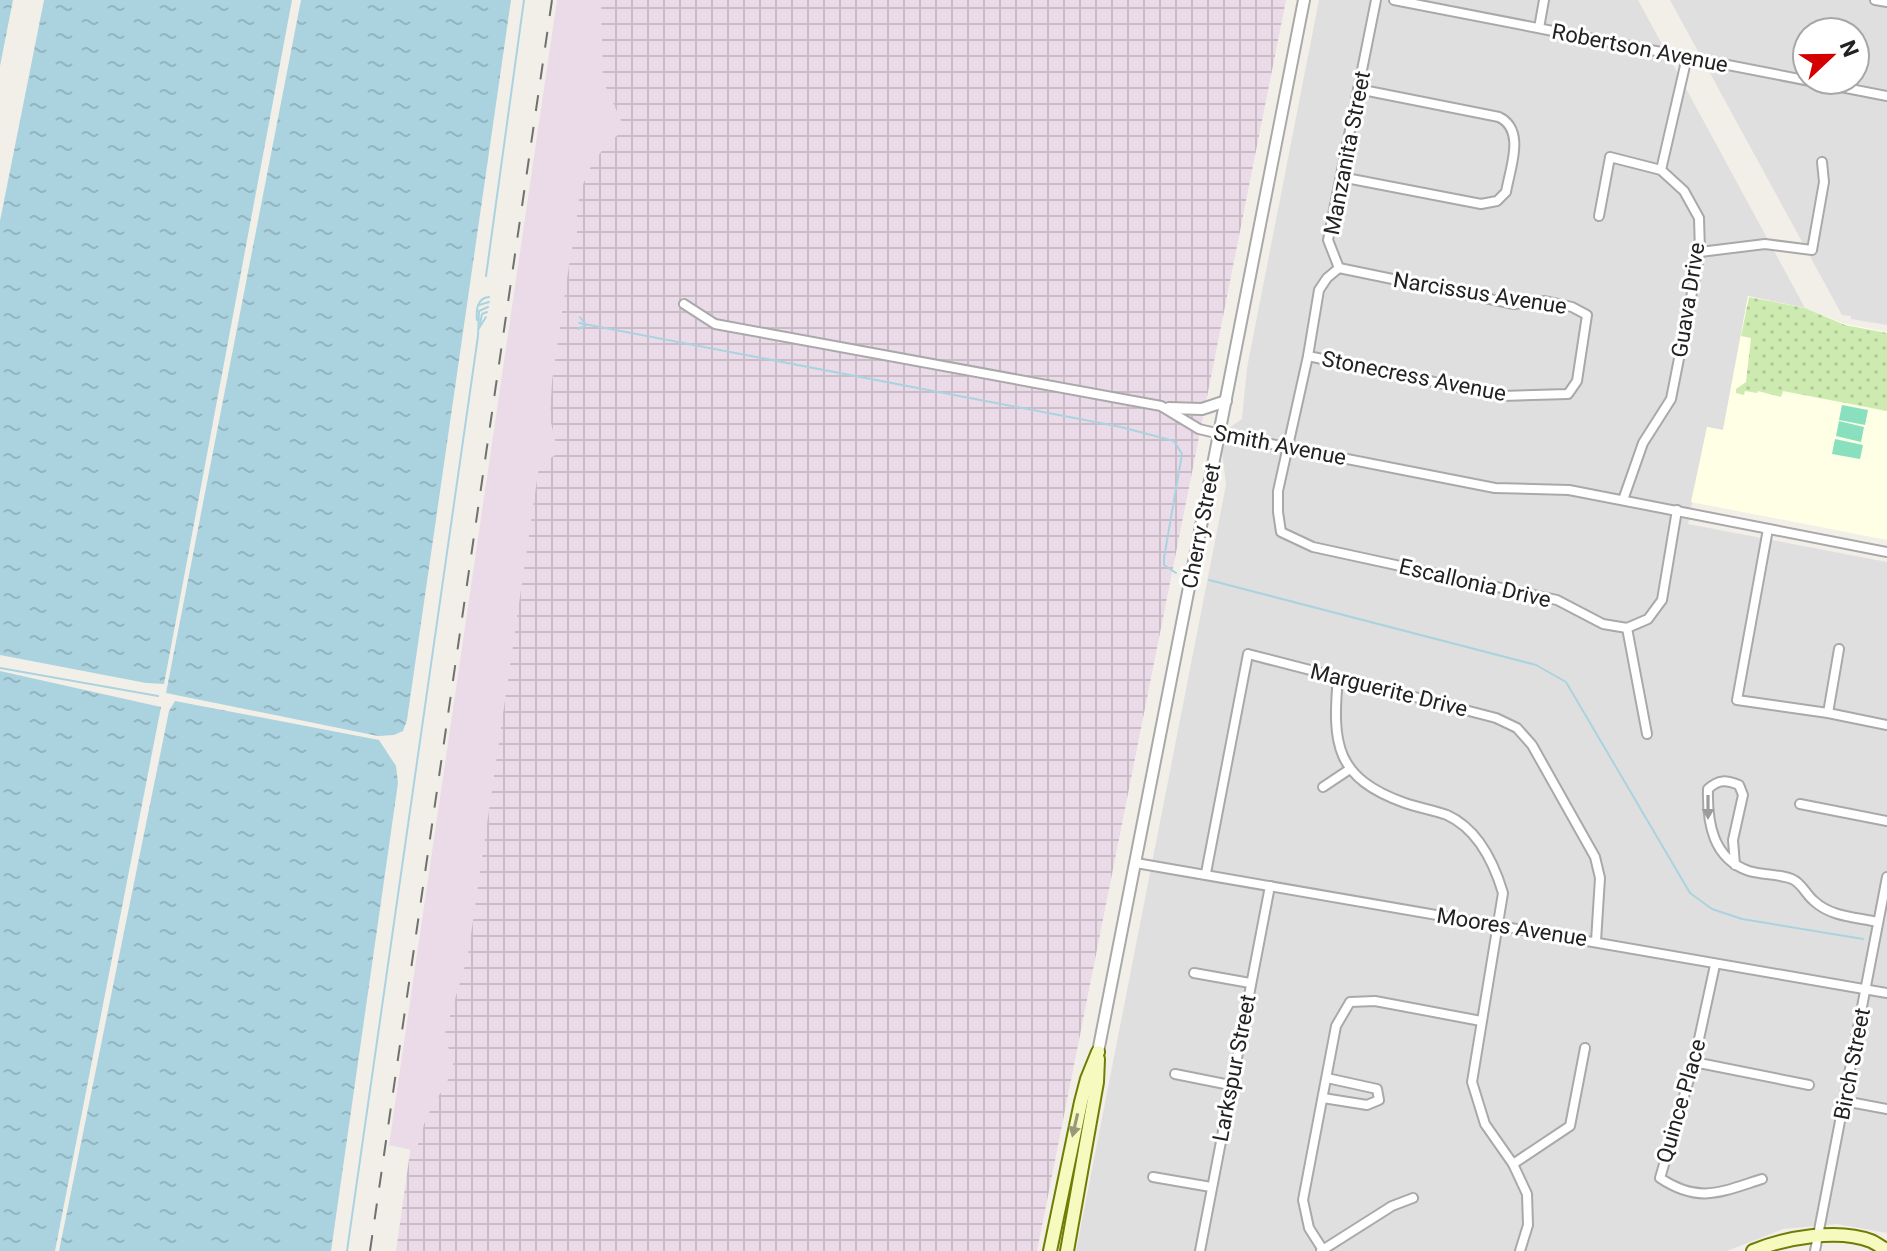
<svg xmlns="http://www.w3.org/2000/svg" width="1887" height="1251" font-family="Roboto,sans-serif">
<defs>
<pattern id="industrial-grid" width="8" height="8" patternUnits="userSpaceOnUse" patternTransform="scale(2)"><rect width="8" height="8" fill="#ebdbe8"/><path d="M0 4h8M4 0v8" fill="none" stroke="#c9bcc7"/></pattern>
<pattern id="grass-dots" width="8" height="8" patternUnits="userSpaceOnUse" patternTransform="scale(2)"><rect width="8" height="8" fill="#cdebb0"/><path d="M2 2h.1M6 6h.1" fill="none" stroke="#b0c997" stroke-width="1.8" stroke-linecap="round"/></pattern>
<pattern id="water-ripples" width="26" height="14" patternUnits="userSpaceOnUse" patternTransform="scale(2)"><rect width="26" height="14" fill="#aad3df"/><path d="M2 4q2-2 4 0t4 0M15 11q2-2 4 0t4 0" fill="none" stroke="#92b5bf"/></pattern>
</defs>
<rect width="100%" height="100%" fill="#f2efe9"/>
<g fill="#e0dfdf" fill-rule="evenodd">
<path d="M1319,0H1638L1805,308L1748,297L1723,430L1707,427L1688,524L1887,562V1233L1837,1224L1783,1229L1727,1251H1076L1226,485L1220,434L1242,419L1247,368Z"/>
<path d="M1670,0H1887V325L1851,319V316L1842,315ZM1807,32H1855V80H1807Z"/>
</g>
<path fill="url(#industrial-grid)" d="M573,0H1286L1037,1251H396Z"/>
<path fill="#ffffe5" d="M1748,296L1805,308L1845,324L1887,332V540L1691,502L1707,427L1723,430Z"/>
<path fill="#ebdbe8" d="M557,0H601L603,81L625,129L607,144L592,164L581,189L576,214L580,222L571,252L552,381L550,418L558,453L539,466L468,955L443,1040L455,1058L449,1078L426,1118L416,1151L389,1145Z"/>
<path fill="url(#grass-dots)" d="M1749,297L1805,308L1845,325L1887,333V411L1783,391L1781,397L1758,391L1757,393L1745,391L1744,395L1736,393V389L1746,382L1751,338L1741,336Z"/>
<g fill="#88e0be">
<path d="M1842,405L1868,410L1865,425L1839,420Z"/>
<path d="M1839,421L1864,427L1861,442L1836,436Z"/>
<path d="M1835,439L1863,445L1860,459L1832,454Z"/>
</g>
<g fill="url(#water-ripples)">
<path d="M0,0H13L0,66Z"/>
<path d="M44,0H292L164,684L146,683L0,655V221Z"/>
<path d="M301,0H511L407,720L403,731L394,735L378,736L166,693Z"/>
<path d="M0,671L161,707L55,1251H0Z"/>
<path d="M175,701L379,740L396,766L398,783L331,1251H59L169,711Z"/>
</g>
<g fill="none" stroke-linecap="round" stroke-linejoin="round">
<g stroke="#aad3df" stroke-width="2">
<path d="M486,276L524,0"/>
<path d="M479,305L489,302"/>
<path d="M580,317L586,325"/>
<path d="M477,320C476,310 477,298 489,297"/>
<path d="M579,323L1121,427L1174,441L1182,454L1164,558V565L1176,573"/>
<path d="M480,324L482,314L487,312"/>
<path d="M479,328L486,317"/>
<path d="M578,329L585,326"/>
<path d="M1209,580L1536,665L1566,682L1690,893L1712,909L1742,919L1863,939"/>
<path d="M0,668L158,696"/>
<path d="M347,1251L478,336L479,311L488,307"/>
</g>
<defs>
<g id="minor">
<path d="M1376,0L1328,240L1339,268L1327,278L1319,290L1308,356L1278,491V512L1281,532L1313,547L1557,600L1603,624L1627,628L1648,619L1662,600L1677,510"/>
<path d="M1394,0L1887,96"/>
<path d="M1875,0L1887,2"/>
<path d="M1539,28L1544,0"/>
<path d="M1341,177L1481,204L1497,201L1506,192C1510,168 1526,130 1499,117L1358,89"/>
<path d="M1599,216L1610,157L1661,170"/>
<path d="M1700,252L1765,244L1812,250L1824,182L1822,162"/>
<path d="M684,304L715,324L1161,406L1199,429L1220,434L1495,488L1569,490L1887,552"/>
<path d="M1308,356L1502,396L1568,394L1577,381L1587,315L1572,307L1545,301L1514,304L1339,268"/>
<path d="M1623,500L1643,443L1671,399L1700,252L1699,218L1684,191L1661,170L1687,57"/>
<path d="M1768,529L1737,700L1828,713L1887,725"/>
<path d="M1627,628L1647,734"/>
<path d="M1338,677C1332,744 1335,778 1405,803C1419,808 1434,810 1447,815C1478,829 1494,863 1503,893L1472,1082L1485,1124L1513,1164L1527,1194L1528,1225L1520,1251"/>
<path d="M1828,713L1839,649"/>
<path d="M1323,787L1350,769"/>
<path d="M1800,804L1887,821"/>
<path d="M1136,863L1887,993"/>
<path d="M1735,865L1733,840L1743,795L1739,785C1726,780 1719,779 1708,789C1707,823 1713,859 1749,871C1763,875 1779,874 1792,879C1802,883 1806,895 1814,901C1831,917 1856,917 1878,922"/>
<path d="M1206,873L1248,654L1496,718L1517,728L1532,745L1595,857L1600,878L1596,941"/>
<path d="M1715,965L1694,1062L1660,1178C1699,1204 1721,1192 1762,1179"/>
<path d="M1194,973L1250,983"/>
<path d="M1694,1062L1809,1085"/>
<path d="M1175,1074L1230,1085"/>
<path d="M1323,1098L1367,1105L1379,1100L1377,1089L1327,1078"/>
<path d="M1844,1101L1887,1109"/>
<path d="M1513,1164L1570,1126L1585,1048"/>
<path d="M1153,1177L1211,1187"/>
<path d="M1323,1250L1309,1228L1303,1200L1336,1026L1350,1002L1375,1001L1481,1021"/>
<path d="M1200,1251L1270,886"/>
<path d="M1321,1251L1392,1206L1413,1198"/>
<path d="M1815,1251L1887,877"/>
</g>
<g id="tertiary">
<path d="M1169,408L1202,409L1226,401"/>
<path d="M1098,1052L1304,0"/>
</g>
<g id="secondary">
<path d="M1050,1251L1081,1102L1087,1079L1098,1052"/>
<path d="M1067,1251L1097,1082L1098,1059"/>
<path d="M1753,1251C1784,1238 1838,1228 1871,1241C1876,1243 1882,1248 1887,1250"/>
</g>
</defs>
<use href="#minor" stroke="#a9a9a9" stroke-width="12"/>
<use href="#tertiary" stroke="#a9a9a9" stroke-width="14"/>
<use href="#secondary" stroke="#707d05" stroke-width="16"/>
<use href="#minor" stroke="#fff" stroke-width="8"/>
<use href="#tertiary" stroke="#fff" stroke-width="10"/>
<use href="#secondary" stroke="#f7fabf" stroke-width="12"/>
<path stroke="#707070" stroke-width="2" stroke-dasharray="16 16" stroke-linecap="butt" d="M370,1251L552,0"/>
</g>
<defs><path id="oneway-solid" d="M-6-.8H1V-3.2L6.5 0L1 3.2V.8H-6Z" transform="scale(2)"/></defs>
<use fill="#9c9c9c" href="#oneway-solid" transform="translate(1708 807) rotate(90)"/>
<use fill="#979978" href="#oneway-solid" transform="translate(1075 1125) rotate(103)"/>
<g text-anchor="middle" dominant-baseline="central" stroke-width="6" stroke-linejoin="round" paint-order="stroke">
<g font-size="22" fill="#222" stroke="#fff">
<text transform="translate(1640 48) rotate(11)">Robertson Avenue</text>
<text transform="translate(1347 153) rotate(-79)">Manzanita Street</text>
<text transform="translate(1480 293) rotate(9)">Narcissus Avenue</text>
<text transform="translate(1688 300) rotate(-81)">Guava Drive</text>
<text transform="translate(1414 376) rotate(11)">Stonecress Avenue</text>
<text transform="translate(1280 445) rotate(11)">Smith Avenue</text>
<text transform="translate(1201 526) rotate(-79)">Cherry Street</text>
<text transform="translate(1475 583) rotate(13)">Escallonia Drive</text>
<text transform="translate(1389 690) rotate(14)">Marguerite Drive</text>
<text transform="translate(1512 927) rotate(9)">Moores Avenue</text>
<text transform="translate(1852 1064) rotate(-79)">Birch Street</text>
<text transform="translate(1234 1068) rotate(-79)">Larkspur Street</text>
<text transform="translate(1681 1101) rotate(-74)">Quince Place</text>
</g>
</g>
<g transform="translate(1831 56) rotate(68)"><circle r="38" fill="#ffffff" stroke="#a7a7a7" stroke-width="2"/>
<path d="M0-6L14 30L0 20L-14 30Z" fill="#d40000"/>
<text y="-12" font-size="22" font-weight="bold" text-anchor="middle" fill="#222222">N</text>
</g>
</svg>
